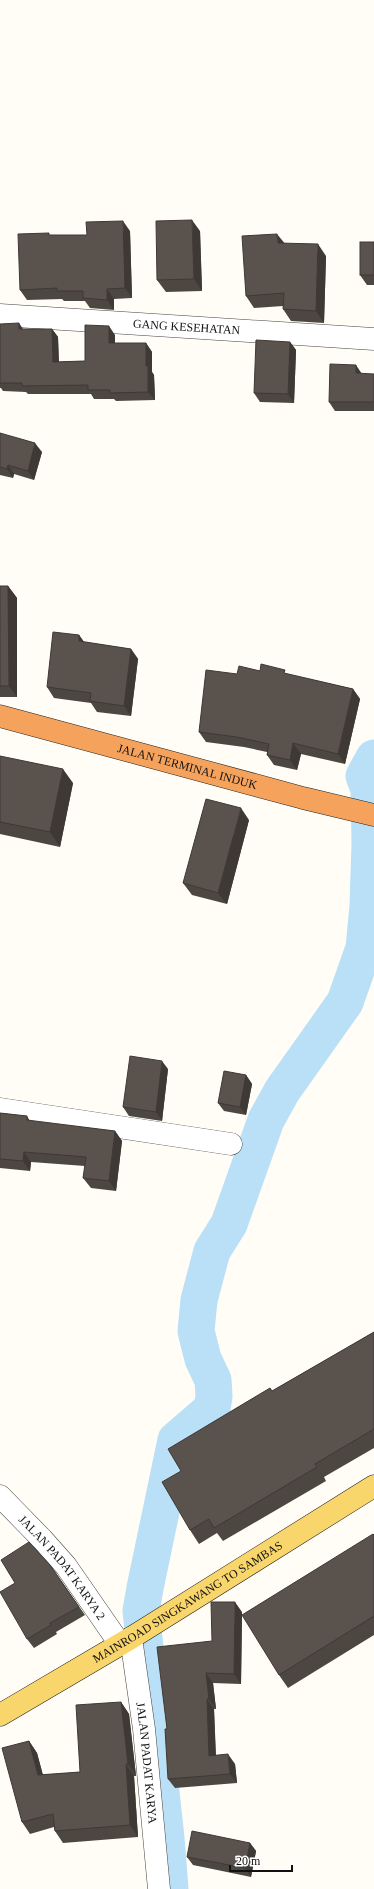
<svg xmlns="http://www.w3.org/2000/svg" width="374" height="1889" font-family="Georgia,serif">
<rect width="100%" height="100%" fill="#fffdf5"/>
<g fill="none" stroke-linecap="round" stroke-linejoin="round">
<path stroke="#b9e0f7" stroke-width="37" d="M170,1889L166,1838L141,1611L145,1588L176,1440L212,1409L214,1396L213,1380L203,1359L196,1331L199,1300L212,1251L229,1224L266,1120L282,1091L345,1002L364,948L368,906L370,843L369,789L364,776L374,758"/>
<defs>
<g id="minor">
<path id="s1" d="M0,315L374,339"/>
<path d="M0,1109L231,1144"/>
<path id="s2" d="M0,1496L42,1539L66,1566L120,1644"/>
<path id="s3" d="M131,1638L144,1729L159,1889"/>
</g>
<g id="major">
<path id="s4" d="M0,1715L131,1638L374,1486"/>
</g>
<g id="highway">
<path id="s5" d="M0,716L303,798L374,815"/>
</g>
</defs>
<use href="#minor" stroke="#444" stroke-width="23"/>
<use href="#major" stroke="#222" stroke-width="23"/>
<use href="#highway" stroke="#222" stroke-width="23"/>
<use href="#minor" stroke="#fff" stroke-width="22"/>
<use href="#major" stroke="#f9d66b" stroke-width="22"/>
<use href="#highway" stroke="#f5a25d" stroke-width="22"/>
</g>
<g fill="#4d4742">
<path d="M130,231L132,298L114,299V310L90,308L85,301H64L62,299L27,300L20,290L51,235H87Z"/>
<path d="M200,231L202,291L166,292L157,280Z"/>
<path d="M374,242V285H367L360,275Z"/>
<path d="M284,243L326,256L324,323L291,321L283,309V306L254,308L246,296Z"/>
<path d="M0,324L23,329H52L58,337L59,362L85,361L115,335V343H146L152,352V372L154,375L155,400L116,401L114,399H94L91,394H28L26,392L3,391L1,388H0Z"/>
<path d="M290,342L296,350L294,403L260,402L254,393Z"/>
<path d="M374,374V411H335L329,402Z"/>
<path d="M0,433L42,452L34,480L14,474L13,478L0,475Z"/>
<path d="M0,586H8L17,598V697H0Z"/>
<path d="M79,635L84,642L131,649L138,659L131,716L97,712L91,703L54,698L47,687Z"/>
<path d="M260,671L287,674L353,689L360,699L345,764L301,754L297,770L274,765L267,755V752L244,747L206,742L199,732L237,674Z"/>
<path d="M0,756L73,783L60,847L0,834Z"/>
<path d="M249,820L227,904L192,895L183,883Z"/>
<path d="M168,1069L162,1121L129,1116L123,1107Z"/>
<path d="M246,1075L252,1084L246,1115L224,1111L218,1103Z"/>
<path d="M0,1113L27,1116L30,1121L115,1131L122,1141L116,1191L91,1188L83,1178L85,1166L31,1162L30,1171L0,1168Z"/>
<path d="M374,1332V1448L324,1477L326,1481L223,1541L217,1533L199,1544L190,1530L181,1471L272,1391Z"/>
<path d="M374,1535V1635L288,1688L279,1675Z"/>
<path d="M50,1565L85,1615L56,1632L57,1634L34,1648L27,1639Z"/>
<path d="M242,1612L241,1684L213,1683L216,1709H214L216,1755L235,1764L237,1783L175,1788L168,1779L167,1729Z"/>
<path d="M121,1702L129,1714L136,1776H134L138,1837L63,1843L55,1831L54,1827L30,1834L22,1822L29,1741L37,1753L43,1775L80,1772Z"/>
<path d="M250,1843L256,1851L251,1877L193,1865L187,1857Z"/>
</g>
<g fill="#3f3936">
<path d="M192,220L200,231L202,291L194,279Z"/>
<path d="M123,221L130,231L132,298L125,288Z"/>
<path d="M277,234L286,245L278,243Z"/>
<path d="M318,244L326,256L324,323L316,311Z"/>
<path d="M107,289L114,299V310L107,300Z"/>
<path d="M19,323L25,332L19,329Z"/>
<path d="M109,326L115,335V352L109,343Z"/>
<path d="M52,329L58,337L59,371L53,362Z"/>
<path d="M290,342L296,350L294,403L288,394Z"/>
<path d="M146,343L152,352V372L154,375L155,400L148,392L146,366Z"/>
<path d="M356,365L362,374L356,373Z"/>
<path d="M35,443L42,452L34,480L28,471Z"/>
<path d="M8,465L14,474L13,478L7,469Z"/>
<path d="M8,586L17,598V697L9,686Z"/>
<path d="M79,635L87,646L79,641Z"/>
<path d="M131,649L138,659L131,716L124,706Z"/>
<path d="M353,689L360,699L345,764L338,754Z"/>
<path d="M293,743L301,754L297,770L290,760Z"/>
<path d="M63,769L73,783L60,847L50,832Z"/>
<path d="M241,808L249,820L227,904L218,893Z"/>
<path d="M162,1061L168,1069L162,1121L156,1112Z"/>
<path d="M246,1075L252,1084L246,1115L240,1107Z"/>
<path d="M115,1131L122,1141L116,1191L109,1181Z"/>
<path d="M24,1152L31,1162L30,1171L23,1161Z"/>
<path d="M235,1602L242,1612L241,1684L234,1674Z"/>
<path d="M206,1673L213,1683L216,1709L209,1699Z"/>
<path d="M207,1699L214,1709L216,1766L209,1756Z"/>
<path d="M121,1702L129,1714L136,1776L128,1764Z"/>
<path d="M29,1741L37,1753L46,1787L38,1775Z"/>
<path d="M228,1754L235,1764L237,1783L230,1774Z"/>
<path d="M126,1764L134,1776L138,1837L130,1825Z"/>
<path d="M250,1843L256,1851L251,1877L245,1868Z"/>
</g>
<g fill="#5a524d" stroke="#3f3936">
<path d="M192,220L194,279L157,280L156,221Z"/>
<path d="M123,221L125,288L107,289V300L83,298V291H57V288L20,290L18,234L49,233V235H87L86,222Z"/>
<path d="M277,234L278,243L318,244L316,311L283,309L284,293L246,296L242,236Z"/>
<rect x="360" y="242" width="14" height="33"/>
<path d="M19,323V329H52L53,362L85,361V325L109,326V343H146V366H148V392L110,393V390H88V385L22,386V383H0V324Z"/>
<path d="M256,340L290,342L288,394L254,393Z"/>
<path d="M330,364L356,365V373L374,374V402H329Z"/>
<path d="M0,433L35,443L28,471L8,465L7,469L0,467Z"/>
<path d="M0,586H8L9,686H0Z"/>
<path d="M53,632L79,635V641L131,649L124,706L90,701L91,693L47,687Z"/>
<path d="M261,664L285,670L284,673L353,689L338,754L293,743L290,760L267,755L269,744L237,737L199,732L206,670L237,674L239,666L260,671Z"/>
<path d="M0,756L63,769L50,832L0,822Z"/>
<path d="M206,799L241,808L218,893L183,883Z"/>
<path d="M130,1056L162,1061L156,1112L123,1107Z"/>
<path d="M224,1071L246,1075L240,1107L218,1103Z"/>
<path d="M0,1113L27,1116V1120L115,1131L109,1181L83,1178L86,1157L24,1152L23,1161L0,1159Z"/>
<path d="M374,1332V1429L315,1464L317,1467L214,1528L209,1519L190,1530L162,1482L181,1471L168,1449L270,1388L272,1391Z"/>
<path d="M373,1534L374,1535V1616L279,1675L242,1615Z"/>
<path d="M29,1542L50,1565L79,1607L50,1623L51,1625L27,1639L0,1592L15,1583L1,1560Z"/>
<path d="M211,1602H235L234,1674L206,1673L209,1699H207L209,1756L228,1754L230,1774L168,1779L165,1729H167L157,1647L212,1641Z"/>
<path d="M121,1702L128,1764H126L130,1825L55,1831L53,1814L22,1822L2,1748L29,1741L38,1775L80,1772L76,1705Z"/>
<path d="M192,1831L250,1843L245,1868L187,1857Z"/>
</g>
<g text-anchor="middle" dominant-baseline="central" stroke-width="4" stroke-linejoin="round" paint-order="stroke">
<g font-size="12" fill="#111" stroke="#fff">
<text stroke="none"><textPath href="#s1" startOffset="187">GANG KESEHATAN</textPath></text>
<text stroke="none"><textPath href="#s5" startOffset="194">JALAN TERMINAL INDUK</textPath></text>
<text stroke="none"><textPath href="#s2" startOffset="95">JALAN PADAT KARYA 2</textPath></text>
<text stroke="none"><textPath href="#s4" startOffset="219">MAINROAD SINGKAWANG TO SAMBAS</textPath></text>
<text stroke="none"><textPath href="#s3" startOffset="126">JALAN PADAT KARYA</textPath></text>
</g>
</g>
<path d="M230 1865v6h62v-6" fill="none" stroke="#111111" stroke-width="2"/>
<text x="236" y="1865" font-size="12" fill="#111111" stroke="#ffffff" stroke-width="3" paint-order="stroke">20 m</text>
</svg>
